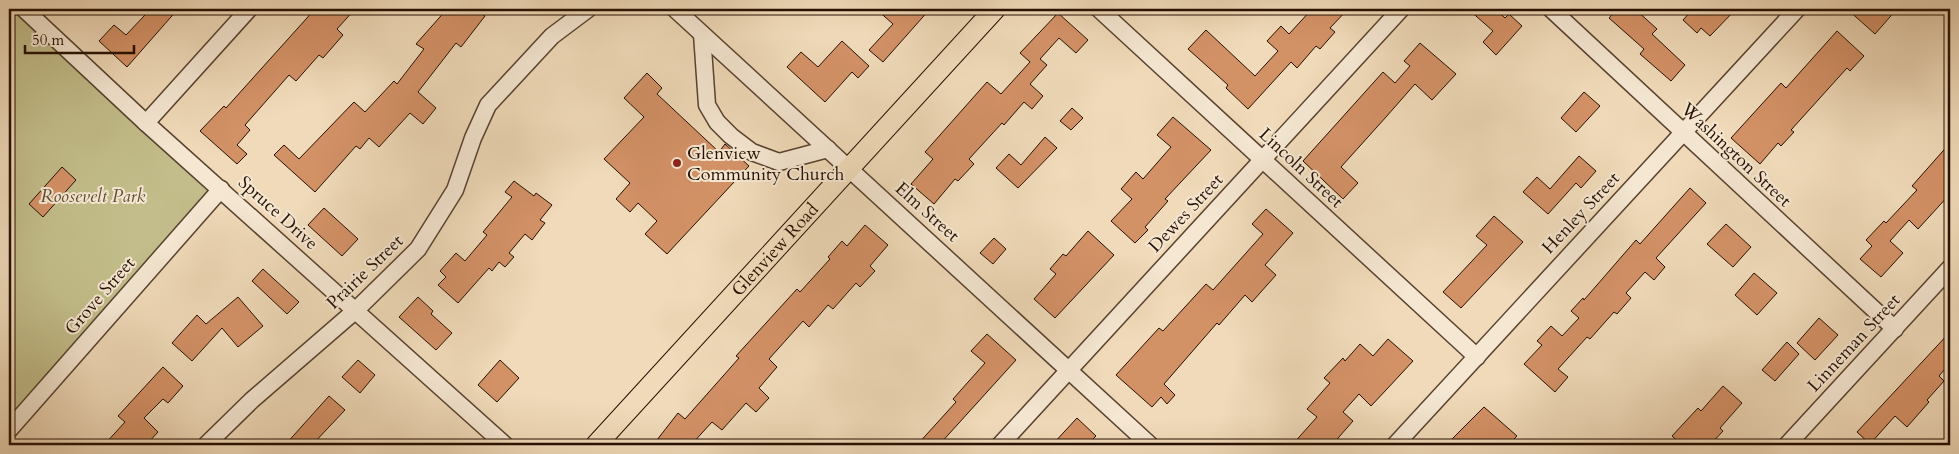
<svg xmlns="http://www.w3.org/2000/svg" width="1959" height="454" viewBox="0 0 1959 454" font-family="Cardo,serif">
  <style>
    .green { fill: #c2bd8a; stroke: #746646 }
    .building { fill: #d39166; stroke: #261001 }
    .lines { fill: none; stroke-linecap: round; stroke-linejoin: round }
    .minor-casing { stroke: #58422f; stroke-width: 19 }
    .major-casing { stroke: #261001; stroke-width: 22 }
    .minor { stroke: #f5e7d2; stroke-width: 16 }
    .major { stroke: #f0dab9; stroke-width: 20 }
    .poi-dot { fill: #8f2418; stroke: #f5e7d2; stroke-width: 2 }
    .labels { text-anchor: middle; dominant-baseline: central; stroke-width: 4; stroke-linejoin: round; paint-order: stroke }
    .poi-label { font-size: 18px; fill: #261001; stroke: #f5e7d2; text-anchor: start }
    .street-label { font-size: 18px; fill: #261001; stroke: #f5e7d2 }
    .park-label { font-size: 18px; font-style: italic; fill: #5d4d31; stroke: #f5e7d2 }
  </style>
  <rect width="100%" height="100%" fill="#f0dab9"/>
  <filter id="stains"><feTurbulence type="fractalNoise" baseFrequency=".004" numOctaves="4"/><feColorMatrix values="0 0 0 0 .2 0 0 0 0 .09 0 0 0 0 .02 0 0 0 .5 -.17"/></filter>
  <radialGradient id="worn" r=".72"><stop offset=".6" stop-color="#630" stop-opacity="0"/><stop offset="1" stop-color="#630" stop-opacity=".3"/></radialGradient>
  <polygon class="green" points="9,9 13,9 211,189 9,417"/>
  <g class="building">
    <polygon points="138,9 178,9 127,67 99,41 114,25 126,35 145,15"/>
    <polygon points="315,9 355,9 337,29 343,35 323,58 319,55 296,81 289,75 245,125 250,130 237,145 247,154 237,164 200,131 224,106 226,108"/>
    <polygon points="447,9 476,9 485,16 461,47 456,43 418,92 436,108 423,124 410,113 379,147 369,138 360,149 356,146 315,192 274,155 284,145 299,159 354,102 365,112 394,81 397,84 424,49 416,44"/>
    <polygon points="876,9 930,9 883,62 869,50 893,24"/>
    <polygon points="1312,9 1348,9 1330,28 1335,32 1320,49 1316,46 1297,68 1291,62 1248,109 1226,88 1228,85 1188,49 1206,30 1255,76 1278,51 1267,41 1281,26 1289,34"/>
    <polygon points="1468,9 1495,9 1505,18 1509,14 1522,26 1496,55 1483,42 1493,31"/>
    <polygon points="1617,9 1635,9 1657,29 1652,34 1685,65 1671,81 1640,54 1644,49 1609,18"/>
    <polygon points="1693,9 1736,9 1710,36 1701,28 1697,33 1683,20"/>
    <polygon points="1847,9 1897,9 1875,34"/>
    <polygon points="1058,13 1088,40 1076,53 1059,38 1040,59 1047,65 1030,84 1043,96 1032,109 1024,102 1004,125 1002,123 969,159 974,164 958,181 955,179 934,204 911,184 933,159 925,152 987,82 1001,94 1030,62 1020,53"/>
    <polygon points="1837,31 1864,56 1850,71 1847,68 1791,130 1794,132 1781,146 1778,143 1760,164 1731,138 1781,83 1786,88"/>
    <polygon points="842,41 869,66 858,78 852,72 825,102 787,67 801,52 818,67"/>
    <polygon points="1420,43 1456,74 1432,100 1415,84 1386,117 1341,167 1358,183 1343,199 1303,161 1383,72 1395,83 1410,66 1404,61"/>
    <polygon points="647,73 662,88 657,94 719,152 725,144 749,166 667,254 645,234 657,221 638,203 630,212 616,199 630,183 604,159 644,117 624,98"/>
    <polygon points="1584,92 1600,106 1576,132 1561,118"/>
    <polygon points="1072,108 1083,118 1071,130 1060,121"/>
    <polygon points="1173,117 1211,150 1165,199 1168,201 1145,227 1148,230 1135,243 1111,221 1132,199 1121,189 1136,172 1143,179 1171,147 1157,135"/>
    <polygon points="1045,137 1057,148 1018,188 996,168 1009,154 1021,165"/>
    <polygon points="1950,143 1950,194 1918,229 1909,220 1890,241 1903,253 1881,277 1860,259 1872,246 1866,240 1884,221 1886,223 1917,190 1912,186"/>
    <polygon points="1579,156 1596,171 1581,188 1576,183 1548,214 1523,192 1537,177 1550,189"/>
    <polygon points="62,167 76,180 43,217 29,204"/>
    <polygon points="514,181 534,196 536,193 552,205 540,220 545,223 532,240 525,234 509,253 514,257 505,267 499,262 492,271 489,268 458,303 438,285 446,277 440,271 456,253 465,261 487,235 483,232 512,197 505,192"/>
    <polygon points="1690,188 1706,203 1656,258 1665,267 1654,280 1645,272 1626,293 1631,298 1617,314 1614,312 1590,339 1587,337 1558,369 1568,377 1555,392 1524,364 1542,345 1537,341 1551,326 1562,336 1579,318 1571,311 1583,298 1584,300 1636,240 1640,244"/>
    <polygon points="324,208 358,239 342,256 308,225"/>
    <polygon points="1266,209 1293,233 1265,265 1276,275 1252,302 1245,295 1219,325 1217,323 1164,384 1175,395 1167,404 1161,397 1152,407 1116,375 1159,328 1163,331 1206,284 1213,290 1263,234 1252,224"/>
    <polygon points="1494,216 1523,242 1461,308 1443,292 1487,245 1476,236"/>
    <polygon points="1726,224 1751,247 1733,267 1707,244"/>
    <polygon points="865,225 888,245 870,266 875,271 860,287 856,283 833,309 828,305 809,327 803,321 769,359 777,367 759,388 769,398 756,412 746,403 722,430 712,422 691,445 653,445 678,413 685,419 739,358 736,356 797,289 800,292 830,259 828,257 842,241 847,246"/>
    <polygon points="1088,231 1114,255 1055,318 1034,299 1056,274 1050,269 1063,254 1066,256"/>
    <polygon points="994,238 1006,249 993,264 980,253"/>
    <polygon points="263,269 299,302 287,314 252,281"/>
    <polygon points="1754,273 1777,293 1757,315 1735,295"/>
    <polygon points="238,297 263,326 238,347 222,328 192,361 172,343 197,315 206,324"/>
    <polygon points="418,297 433,311 431,314 452,333 436,350 399,317"/>
    <polygon points="1819,318 1838,335 1815,360 1797,343"/>
    <polygon points="1950,332 1950,363 1939,376 1944,381 1927,400 1929,402 1907,427 1895,416 1870,444 1857,432"/>
    <polygon points="987,334 1016,360 939,445 917,445 956,402 953,399 985,363 971,351"/>
    <polygon points="1388,339 1413,361 1387,389 1371,406 1359,394 1343,412 1353,421 1332,445 1292,445 1317,417 1307,409 1330,383 1324,378 1343,358 1345,361 1360,344 1373,356"/>
    <polygon points="1787,342 1799,354 1775,381 1762,370"/>
    <polygon points="358,360 375,375 360,393 342,377"/>
    <polygon points="500,360 519,378 497,402 478,385"/>
    <polygon points="163,367 183,386 168,403 163,399 144,418 158,432 146,445 104,445 125,422 118,416"/>
    <polygon points="1723,386 1742,403 1720,428 1723,431 1710,445 1700,445 1694,440 1690,445 1682,445 1672,436 1698,408 1701,411"/>
    <polygon points="329,396 345,410 312,445 285,445"/>
    <polygon points="1484,407 1517,436 1508,445 1446,445"/>
    <polygon points="1077,418 1096,436 1087,445 1052,445"/>
  </g>
  <g class="lines">
    <defs>
      <g id="minor">
        <polyline points="24,9 146,123 505,445"/>
        <polyline points="675,9 1150,445"/>
        <polyline points="1099,9 1477,357"/>
        <polyline points="1551,9 1895,329"/>
        <polyline points="702,34 707,105 717,122 731,136 752,152 779,162 828,149"/>
        <polyline points="146,123 249,9"/>
        <polyline points="9,430 221,189"/>
        <polyline points="206,445 252,400 356,310 418,249 455,190 473,138 488,105 552,36 588,9"/>
        <polyline points="1000,445 1401,9"/>
        <polyline points="1395,445 1797,9"/>
        <polyline points="1787,445 1950,268"/>
      </g>
      <g id="major">
        <path id="s1" d="M 596,445 L 995,9"/>
      </g>
    </defs>
    <use href="#minor" class="minor-casing"/>
    <use href="#major" class="major-casing"/>
    <use href="#minor" class="minor"/>
    <use href="#major" class="major"/>
  </g>
  <circle class="poi-dot" cx="677" cy="163" r="5"/>
  <g class="labels">
    <g class="poi-label">
      <text x="687" y="153">Glenview<tspan x="687" dy="21">Community Church</tspan></text>
    </g>
    <g class="street-label">
      <text transform="translate(1736 155) rotate(43)">Washington Street</text>
      <text transform="translate(1301 168) rotate(43)">Lincoln Street</text>
      <text transform="translate(927 212) rotate(42)">Elm Street</text>
      <text transform="translate(278 213) rotate(42)">Spruce Drive</text>
      <text transform="translate(1186 213) rotate(-47)">Dewes Street</text>
      <text transform="translate(1581 213) rotate(-47)">Henley Street</text>
      <text stroke="none"><textPath href="#s1" startOffset="265">Glenview Road</textPath></text>
      <text transform="translate(365 272) rotate(-44)">Prairie Street</text>
      <text transform="translate(100 296) rotate(-49)">Grove Street</text>
      <text transform="translate(1854 343) rotate(-47)">Linneman Street</text>
    </g>
    <g class="park-label">
      <text x="93" y="196">Roosevelt Park</text>
    </g>
  </g>
  <rect width="1959" height="454" fill="none" stroke="#f0dab9" stroke-width="30"/>
  <rect x="10" y="10" width="1939" height="434" fill="none" stroke="#261001" stroke-width="2.5"/>
  <rect x="15" y="15" width="1929" height="424" fill="none" stroke="#261001"/>
  <path d="M25 45v8h109v-8" fill="none" stroke="#261001" stroke-width="2.5"/>
  <text x="32" y="45" font-size="15" fill="#261001" stroke="#f5e7d2" stroke-width="4" paint-order="stroke">50 m</text>
  <rect width="100%" height="100%" filter="url(#stains)"/>
  <rect width="100%" height="100%" fill="url(#worn)"/>
</svg>
